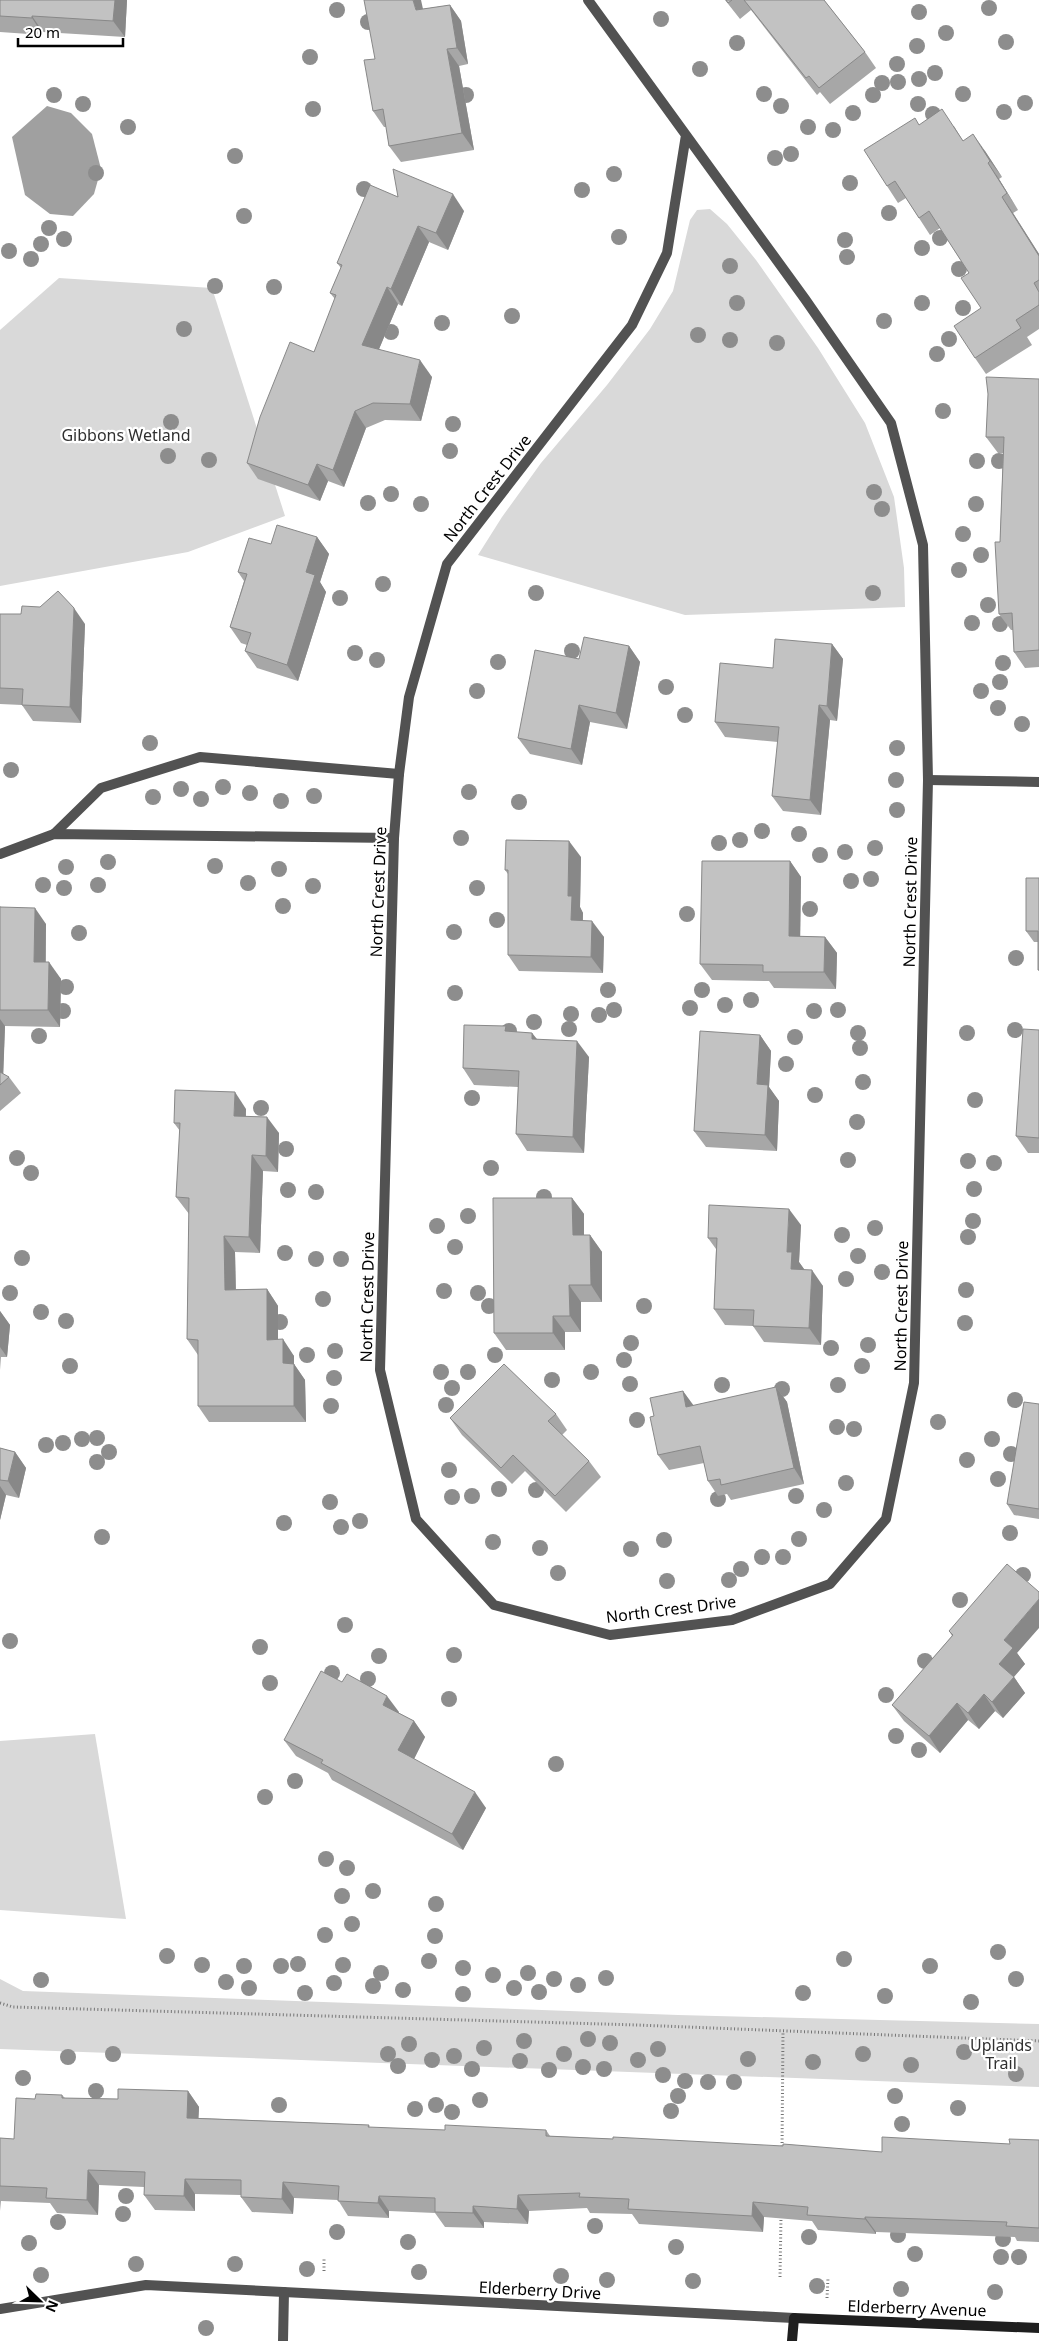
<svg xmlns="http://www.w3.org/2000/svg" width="1039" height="2341" viewBox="0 0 1039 2341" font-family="'Noto Sans',sans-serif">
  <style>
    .green { fill: #d9d9d9 }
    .water { fill: #a0a0a0 }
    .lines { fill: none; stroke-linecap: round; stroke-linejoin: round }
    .path { stroke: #747474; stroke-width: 3; stroke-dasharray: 1 2.5; stroke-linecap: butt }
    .lane { stroke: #525252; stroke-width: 10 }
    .street { stroke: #525252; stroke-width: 10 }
    .secondary { stroke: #1f1f1f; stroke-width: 10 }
    .tree { fill: #8d8d8d }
    .wall { fill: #a7a7a7 }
    .shaded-wall { fill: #888 }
    .building { fill: #c2c2c2; stroke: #888 }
    .labels { text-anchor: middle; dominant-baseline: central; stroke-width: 4.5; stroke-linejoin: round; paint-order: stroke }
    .park-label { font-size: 16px; fill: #303030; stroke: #fff }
    .street-label { font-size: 16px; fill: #000; stroke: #fff }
  </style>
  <rect width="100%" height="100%" fill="#fff"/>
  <g class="green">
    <polygon points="710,209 727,224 756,260 818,348 865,423 894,497 904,568 905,607 685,615 478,555 502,517 541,463 607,385 650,329 673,291 690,220 697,210"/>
    <polygon points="59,278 212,288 285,516 188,552 0,586 0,330"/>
    <polygon points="95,1734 126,1919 0,1910 0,1741"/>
    <polygon points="0,1979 23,1991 678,2015 1039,2024 1039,2087 0,2049"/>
  </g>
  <polygon class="water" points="47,106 71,113 92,134 101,169 94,194 73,216 50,214 25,195 12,137"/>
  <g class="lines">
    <g class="path">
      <polyline points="0,2003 13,2007 637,2025 1039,2041"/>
      <polyline points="782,2150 783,2031"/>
      <polyline points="324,2271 324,2259"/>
      <polyline points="780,2277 781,2216"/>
      <polyline points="827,2298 828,2278"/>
    </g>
    <g class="lane">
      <polyline points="54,834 101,788 200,757 399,774"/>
      <polyline points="0,854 54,834 394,838"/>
    </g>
    <g class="street">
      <polyline points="588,0 805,299 891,423 923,545 928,780 914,1383 886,1519 830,1584 732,1620 610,1635 494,1605 416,1519 380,1370 394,838 399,774 409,697 447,564 632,325 667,253 686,135"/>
      <polyline points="928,780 1039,782"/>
      <polyline points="0,2309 146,2285 794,2318"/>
      <polyline points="283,2341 284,2292"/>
    </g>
    <polyline class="secondary" points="792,2341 794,2318 1039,2328"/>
  </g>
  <g class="tree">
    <circle cx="989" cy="8" r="8"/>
    <circle cx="337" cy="10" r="8"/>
    <circle cx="919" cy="12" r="8"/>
    <circle cx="661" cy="19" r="8"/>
    <circle cx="368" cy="22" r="8"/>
    <circle cx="946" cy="33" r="8"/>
    <circle cx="1006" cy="42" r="8"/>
    <circle cx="737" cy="43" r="8"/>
    <circle cx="917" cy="46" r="8"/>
    <circle cx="310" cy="57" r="8"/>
    <circle cx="897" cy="64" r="8"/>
    <circle cx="700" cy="69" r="8"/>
    <circle cx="935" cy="73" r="8"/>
    <circle cx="919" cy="79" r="8"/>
    <circle cx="898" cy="82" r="8"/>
    <circle cx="882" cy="83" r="8"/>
    <circle cx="764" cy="94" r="8"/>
    <circle cx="963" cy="94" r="8"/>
    <circle cx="54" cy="95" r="8"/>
    <circle cx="466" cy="95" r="8"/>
    <circle cx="873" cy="95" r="8"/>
    <circle cx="1025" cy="103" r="8"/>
    <circle cx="83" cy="104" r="8"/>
    <circle cx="918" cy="104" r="8"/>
    <circle cx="781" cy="106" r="8"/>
    <circle cx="313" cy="109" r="8"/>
    <circle cx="1004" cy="112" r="8"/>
    <circle cx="853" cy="113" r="8"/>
    <circle cx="933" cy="114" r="8"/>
    <circle cx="128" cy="127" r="8"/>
    <circle cx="808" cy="127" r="8"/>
    <circle cx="833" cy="130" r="8"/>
    <circle cx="791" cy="154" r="8"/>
    <circle cx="235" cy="156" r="8"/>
    <circle cx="775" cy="158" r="8"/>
    <circle cx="96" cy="173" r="8"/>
    <circle cx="614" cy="174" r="8"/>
    <circle cx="850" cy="183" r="8"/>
    <circle cx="364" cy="189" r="8"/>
    <circle cx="582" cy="190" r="8"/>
    <circle cx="889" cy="213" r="8"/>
    <circle cx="244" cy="216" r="8"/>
    <circle cx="49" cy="228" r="8"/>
    <circle cx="619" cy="237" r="8"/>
    <circle cx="940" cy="238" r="8"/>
    <circle cx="64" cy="239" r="8"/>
    <circle cx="845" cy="240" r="8"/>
    <circle cx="41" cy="244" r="8"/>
    <circle cx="922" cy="248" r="8"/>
    <circle cx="9" cy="251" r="8"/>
    <circle cx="847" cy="257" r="8"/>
    <circle cx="31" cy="259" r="8"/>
    <circle cx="730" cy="266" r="8"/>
    <circle cx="959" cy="269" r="8"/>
    <circle cx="215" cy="286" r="8"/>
    <circle cx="274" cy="287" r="8"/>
    <circle cx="737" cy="303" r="8"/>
    <circle cx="922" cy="303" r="8"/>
    <circle cx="963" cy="308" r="8"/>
    <circle cx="512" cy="316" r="8"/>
    <circle cx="884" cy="321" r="8"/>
    <circle cx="442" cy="323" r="8"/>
    <circle cx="184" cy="329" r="8"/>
    <circle cx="391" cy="332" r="8"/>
    <circle cx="698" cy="335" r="8"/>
    <circle cx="949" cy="339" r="8"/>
    <circle cx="730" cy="340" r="8"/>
    <circle cx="777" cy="343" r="8"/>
    <circle cx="937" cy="354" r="8"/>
    <circle cx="943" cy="411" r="8"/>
    <circle cx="171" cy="422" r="8"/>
    <circle cx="453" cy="424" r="8"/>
    <circle cx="450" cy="451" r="8"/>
    <circle cx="168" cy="456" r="8"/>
    <circle cx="209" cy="460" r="8"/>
    <circle cx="977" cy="461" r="8"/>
    <circle cx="999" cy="461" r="8"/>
    <circle cx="874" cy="492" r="8"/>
    <circle cx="391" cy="494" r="8"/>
    <circle cx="368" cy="503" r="8"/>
    <circle cx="421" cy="504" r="8"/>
    <circle cx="976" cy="504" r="8"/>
    <circle cx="882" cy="509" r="8"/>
    <circle cx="963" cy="534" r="8"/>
    <circle cx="981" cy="555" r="8"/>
    <circle cx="959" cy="570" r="8"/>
    <circle cx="383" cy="584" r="8"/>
    <circle cx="536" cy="593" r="8"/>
    <circle cx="873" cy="593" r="8"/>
    <circle cx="340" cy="598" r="8"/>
    <circle cx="988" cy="605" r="8"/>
    <circle cx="972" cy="623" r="8"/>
    <circle cx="1000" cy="624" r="8"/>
    <circle cx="572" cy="651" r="8"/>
    <circle cx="355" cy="653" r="8"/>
    <circle cx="377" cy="660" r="8"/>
    <circle cx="498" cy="662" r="8"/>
    <circle cx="1003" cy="663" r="8"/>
    <circle cx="1000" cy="682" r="8"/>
    <circle cx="666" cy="687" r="8"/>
    <circle cx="477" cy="691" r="8"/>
    <circle cx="981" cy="691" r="8"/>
    <circle cx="998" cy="708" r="8"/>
    <circle cx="685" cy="715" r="8"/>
    <circle cx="1022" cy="724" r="8"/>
    <circle cx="150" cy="743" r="8"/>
    <circle cx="897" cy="748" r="8"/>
    <circle cx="11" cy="770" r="8"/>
    <circle cx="896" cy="780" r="8"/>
    <circle cx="223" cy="787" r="8"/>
    <circle cx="181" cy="789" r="8"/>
    <circle cx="469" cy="792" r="8"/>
    <circle cx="250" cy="793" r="8"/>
    <circle cx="314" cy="796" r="8"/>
    <circle cx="153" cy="797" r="8"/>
    <circle cx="201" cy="799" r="8"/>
    <circle cx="281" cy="801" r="8"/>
    <circle cx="519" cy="802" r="8"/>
    <circle cx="897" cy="810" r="8"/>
    <circle cx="762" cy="831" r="8"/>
    <circle cx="799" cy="834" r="8"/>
    <circle cx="461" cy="838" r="8"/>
    <circle cx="740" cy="840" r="8"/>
    <circle cx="719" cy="843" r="8"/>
    <circle cx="875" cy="848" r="8"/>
    <circle cx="845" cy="852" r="8"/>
    <circle cx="820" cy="855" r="8"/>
    <circle cx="108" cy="862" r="8"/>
    <circle cx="215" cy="866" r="8"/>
    <circle cx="66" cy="867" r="8"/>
    <circle cx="279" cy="869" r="8"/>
    <circle cx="871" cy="879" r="8"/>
    <circle cx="851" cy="881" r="8"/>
    <circle cx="248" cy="883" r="8"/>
    <circle cx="43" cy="885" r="8"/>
    <circle cx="98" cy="885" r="8"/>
    <circle cx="313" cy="886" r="8"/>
    <circle cx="64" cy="888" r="8"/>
    <circle cx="477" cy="888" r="8"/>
    <circle cx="283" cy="906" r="8"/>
    <circle cx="810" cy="909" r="8"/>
    <circle cx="687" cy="914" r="8"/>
    <circle cx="497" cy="920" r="8"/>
    <circle cx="454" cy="932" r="8"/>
    <circle cx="79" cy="933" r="8"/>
    <circle cx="1016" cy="958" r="8"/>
    <circle cx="66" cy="987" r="8"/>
    <circle cx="608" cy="990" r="8"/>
    <circle cx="702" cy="990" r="8"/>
    <circle cx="455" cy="993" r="8"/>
    <circle cx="751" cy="1000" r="8"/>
    <circle cx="725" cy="1005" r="8"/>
    <circle cx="690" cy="1008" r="8"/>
    <circle cx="614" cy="1010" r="8"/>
    <circle cx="838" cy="1010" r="8"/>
    <circle cx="63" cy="1011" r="8"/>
    <circle cx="814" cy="1011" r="8"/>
    <circle cx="571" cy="1014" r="8"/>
    <circle cx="599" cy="1015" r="8"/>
    <circle cx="534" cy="1022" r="8"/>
    <circle cx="569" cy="1029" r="8"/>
    <circle cx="1015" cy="1030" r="8"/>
    <circle cx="509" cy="1031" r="8"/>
    <circle cx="858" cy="1033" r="8"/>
    <circle cx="967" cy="1033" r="8"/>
    <circle cx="39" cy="1036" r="8"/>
    <circle cx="795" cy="1037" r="8"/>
    <circle cx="860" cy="1048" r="8"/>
    <circle cx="786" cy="1064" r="8"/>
    <circle cx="863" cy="1082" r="8"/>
    <circle cx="815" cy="1095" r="8"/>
    <circle cx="472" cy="1098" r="8"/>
    <circle cx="975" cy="1100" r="8"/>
    <circle cx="261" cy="1108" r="8"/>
    <circle cx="857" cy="1122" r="8"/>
    <circle cx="286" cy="1149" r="8"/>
    <circle cx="17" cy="1158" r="8"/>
    <circle cx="848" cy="1160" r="8"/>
    <circle cx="968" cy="1161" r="8"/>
    <circle cx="994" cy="1163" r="8"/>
    <circle cx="491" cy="1168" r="8"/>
    <circle cx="31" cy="1173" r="8"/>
    <circle cx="974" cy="1189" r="8"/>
    <circle cx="288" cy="1190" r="8"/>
    <circle cx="316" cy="1192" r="8"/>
    <circle cx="544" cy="1197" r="8"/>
    <circle cx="468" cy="1216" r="8"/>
    <circle cx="973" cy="1221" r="8"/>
    <circle cx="437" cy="1226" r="8"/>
    <circle cx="875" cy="1228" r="8"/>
    <circle cx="842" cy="1235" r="8"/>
    <circle cx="968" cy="1237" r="8"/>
    <circle cx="455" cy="1247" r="8"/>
    <circle cx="285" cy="1253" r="8"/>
    <circle cx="858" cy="1256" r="8"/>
    <circle cx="22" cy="1258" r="8"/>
    <circle cx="316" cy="1259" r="8"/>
    <circle cx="341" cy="1259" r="8"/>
    <circle cx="882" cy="1272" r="8"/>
    <circle cx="846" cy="1279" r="8"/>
    <circle cx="966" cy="1290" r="8"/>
    <circle cx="444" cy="1291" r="8"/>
    <circle cx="10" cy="1293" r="8"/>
    <circle cx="478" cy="1293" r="8"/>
    <circle cx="323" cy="1299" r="8"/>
    <circle cx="489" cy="1306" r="8"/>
    <circle cx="644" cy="1306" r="8"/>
    <circle cx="41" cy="1312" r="8"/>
    <circle cx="66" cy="1321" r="8"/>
    <circle cx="280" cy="1322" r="8"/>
    <circle cx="965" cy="1323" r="8"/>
    <circle cx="631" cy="1343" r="8"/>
    <circle cx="868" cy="1345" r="8"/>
    <circle cx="831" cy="1348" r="8"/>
    <circle cx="335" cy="1351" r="8"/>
    <circle cx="307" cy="1355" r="8"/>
    <circle cx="495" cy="1355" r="8"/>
    <circle cx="624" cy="1360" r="8"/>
    <circle cx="70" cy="1366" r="8"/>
    <circle cx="862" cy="1366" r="8"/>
    <circle cx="441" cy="1372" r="8"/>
    <circle cx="468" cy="1372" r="8"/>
    <circle cx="591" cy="1372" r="8"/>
    <circle cx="334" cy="1378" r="8"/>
    <circle cx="552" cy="1380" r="8"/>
    <circle cx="630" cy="1384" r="8"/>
    <circle cx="722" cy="1385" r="8"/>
    <circle cx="838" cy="1385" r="8"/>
    <circle cx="452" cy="1388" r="8"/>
    <circle cx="782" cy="1389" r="8"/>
    <circle cx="1015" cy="1400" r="8"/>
    <circle cx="446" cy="1405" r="8"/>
    <circle cx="331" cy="1406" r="8"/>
    <circle cx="637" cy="1420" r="8"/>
    <circle cx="938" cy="1422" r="8"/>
    <circle cx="837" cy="1427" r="8"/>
    <circle cx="854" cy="1429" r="8"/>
    <circle cx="97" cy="1438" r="8"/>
    <circle cx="82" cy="1439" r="8"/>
    <circle cx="992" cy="1439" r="8"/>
    <circle cx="63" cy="1443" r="8"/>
    <circle cx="46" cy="1445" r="8"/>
    <circle cx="109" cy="1452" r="8"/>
    <circle cx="1011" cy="1454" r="8"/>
    <circle cx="967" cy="1460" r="8"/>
    <circle cx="97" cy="1462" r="8"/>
    <circle cx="449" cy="1470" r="8"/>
    <circle cx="998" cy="1479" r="8"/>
    <circle cx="846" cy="1483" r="8"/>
    <circle cx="499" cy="1489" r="8"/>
    <circle cx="536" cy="1490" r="8"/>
    <circle cx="472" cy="1496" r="8"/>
    <circle cx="796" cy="1496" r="8"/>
    <circle cx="452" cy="1497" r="8"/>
    <circle cx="718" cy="1499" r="8"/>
    <circle cx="330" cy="1502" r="8"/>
    <circle cx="824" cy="1510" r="8"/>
    <circle cx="360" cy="1521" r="8"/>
    <circle cx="284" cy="1523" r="8"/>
    <circle cx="341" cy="1527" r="8"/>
    <circle cx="1010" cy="1533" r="8"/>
    <circle cx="102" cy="1537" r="8"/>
    <circle cx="799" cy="1539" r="8"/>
    <circle cx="664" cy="1540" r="8"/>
    <circle cx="493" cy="1542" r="8"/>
    <circle cx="540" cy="1548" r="8"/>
    <circle cx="631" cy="1549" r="8"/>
    <circle cx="762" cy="1557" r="8"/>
    <circle cx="783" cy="1557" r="8"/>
    <circle cx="741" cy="1569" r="8"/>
    <circle cx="558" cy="1573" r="8"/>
    <circle cx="1023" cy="1575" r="8"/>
    <circle cx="729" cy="1580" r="8"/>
    <circle cx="667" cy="1581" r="8"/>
    <circle cx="960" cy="1600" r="8"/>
    <circle cx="345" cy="1625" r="8"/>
    <circle cx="10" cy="1641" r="8"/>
    <circle cx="260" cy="1647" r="8"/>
    <circle cx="454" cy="1655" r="8"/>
    <circle cx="379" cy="1656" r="8"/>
    <circle cx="925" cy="1661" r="8"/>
    <circle cx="332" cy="1673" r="8"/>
    <circle cx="368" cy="1679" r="8"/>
    <circle cx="270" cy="1683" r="8"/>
    <circle cx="886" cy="1695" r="8"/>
    <circle cx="449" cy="1699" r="8"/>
    <circle cx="896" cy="1736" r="8"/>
    <circle cx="919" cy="1750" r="8"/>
    <circle cx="556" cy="1764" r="8"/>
    <circle cx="295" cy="1781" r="8"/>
    <circle cx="265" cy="1797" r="8"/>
    <circle cx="326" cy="1859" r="8"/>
    <circle cx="347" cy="1868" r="8"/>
    <circle cx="373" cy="1891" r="8"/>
    <circle cx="342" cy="1896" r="8"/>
    <circle cx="436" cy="1904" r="8"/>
    <circle cx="352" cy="1924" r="8"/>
    <circle cx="325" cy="1935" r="8"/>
    <circle cx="435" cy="1936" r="8"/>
    <circle cx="998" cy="1952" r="8"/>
    <circle cx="167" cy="1956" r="8"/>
    <circle cx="844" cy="1959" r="8"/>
    <circle cx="429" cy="1961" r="8"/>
    <circle cx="298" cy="1964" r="8"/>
    <circle cx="202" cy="1965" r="8"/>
    <circle cx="343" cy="1965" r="8"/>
    <circle cx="244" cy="1966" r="8"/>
    <circle cx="281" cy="1966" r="8"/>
    <circle cx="930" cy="1966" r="8"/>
    <circle cx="463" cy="1968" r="8"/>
    <circle cx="381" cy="1973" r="8"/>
    <circle cx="528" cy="1973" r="8"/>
    <circle cx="493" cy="1975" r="8"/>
    <circle cx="606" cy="1978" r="8"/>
    <circle cx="554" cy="1979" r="8"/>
    <circle cx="1016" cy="1979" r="8"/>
    <circle cx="41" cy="1980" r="8"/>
    <circle cx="226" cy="1982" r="8"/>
    <circle cx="334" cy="1983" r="8"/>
    <circle cx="578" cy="1985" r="8"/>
    <circle cx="373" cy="1986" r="8"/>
    <circle cx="249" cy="1988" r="8"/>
    <circle cx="514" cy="1988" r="8"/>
    <circle cx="403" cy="1990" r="8"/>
    <circle cx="539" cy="1992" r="8"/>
    <circle cx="305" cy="1993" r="8"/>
    <circle cx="803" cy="1993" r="8"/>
    <circle cx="463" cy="1994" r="8"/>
    <circle cx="885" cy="1996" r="8"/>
    <circle cx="971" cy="2002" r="8"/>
    <circle cx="588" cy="2039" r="8"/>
    <circle cx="524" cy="2041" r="8"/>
    <circle cx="610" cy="2043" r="8"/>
    <circle cx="409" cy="2044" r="8"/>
    <circle cx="484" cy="2048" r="8"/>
    <circle cx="658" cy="2049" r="8"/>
    <circle cx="964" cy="2052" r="8"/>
    <circle cx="113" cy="2054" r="8"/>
    <circle cx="388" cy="2054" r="8"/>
    <circle cx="564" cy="2054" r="8"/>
    <circle cx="863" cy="2054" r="8"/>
    <circle cx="454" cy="2056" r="8"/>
    <circle cx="68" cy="2057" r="8"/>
    <circle cx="748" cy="2059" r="8"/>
    <circle cx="432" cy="2060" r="8"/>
    <circle cx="638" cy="2060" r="8"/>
    <circle cx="520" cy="2061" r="8"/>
    <circle cx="813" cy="2062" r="8"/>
    <circle cx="911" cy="2065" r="8"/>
    <circle cx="398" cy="2066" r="8"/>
    <circle cx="583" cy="2067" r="8"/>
    <circle cx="472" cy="2069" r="8"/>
    <circle cx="604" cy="2069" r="8"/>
    <circle cx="549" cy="2070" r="8"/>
    <circle cx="1016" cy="2074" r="8"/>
    <circle cx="663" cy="2075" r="8"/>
    <circle cx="23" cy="2078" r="8"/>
    <circle cx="685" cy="2081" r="8"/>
    <circle cx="708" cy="2082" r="8"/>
    <circle cx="734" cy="2082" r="8"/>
    <circle cx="96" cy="2091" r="8"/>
    <circle cx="678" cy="2096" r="8"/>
    <circle cx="895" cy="2096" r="8"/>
    <circle cx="480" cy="2100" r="8"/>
    <circle cx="279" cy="2105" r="8"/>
    <circle cx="436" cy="2105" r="8"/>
    <circle cx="958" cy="2108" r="8"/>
    <circle cx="415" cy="2109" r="8"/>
    <circle cx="671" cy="2111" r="8"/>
    <circle cx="452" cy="2112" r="8"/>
    <circle cx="902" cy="2124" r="8"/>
    <circle cx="126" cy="2196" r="8"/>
    <circle cx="123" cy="2214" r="8"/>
    <circle cx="58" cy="2222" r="8"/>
    <circle cx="595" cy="2226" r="8"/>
    <circle cx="337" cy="2232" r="8"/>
    <circle cx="898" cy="2235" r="8"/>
    <circle cx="809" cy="2237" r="8"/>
    <circle cx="1003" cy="2239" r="8"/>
    <circle cx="408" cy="2242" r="8"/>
    <circle cx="29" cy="2243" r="8"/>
    <circle cx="676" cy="2247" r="8"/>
    <circle cx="915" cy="2254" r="8"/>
    <circle cx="1001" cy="2257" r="8"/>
    <circle cx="1019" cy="2257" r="8"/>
    <circle cx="136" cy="2264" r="8"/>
    <circle cx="235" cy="2264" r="8"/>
    <circle cx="307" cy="2269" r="8"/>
    <circle cx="419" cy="2272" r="8"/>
    <circle cx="41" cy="2275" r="8"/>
    <circle cx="561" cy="2276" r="8"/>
    <circle cx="607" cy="2280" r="8"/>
    <circle cx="693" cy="2281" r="8"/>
    <circle cx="817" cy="2286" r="8"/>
    <circle cx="901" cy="2289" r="8"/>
    <circle cx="995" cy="2292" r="8"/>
    <circle cx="206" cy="2328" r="8"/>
  </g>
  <g class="wall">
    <polygon points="0,0 127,0 125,37 43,32 43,35 0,32"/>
    <polygon points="725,0 824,0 865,52 876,68 830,104 820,92 817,95 751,10 740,19"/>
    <polygon points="450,5 461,21 468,64 459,66 474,150 401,162 389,146 386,127 384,127 373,111 375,59 423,9"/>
    <polygon points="920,125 954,126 963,141 985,151 1002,177 999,179 1018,210 1013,213 1039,254 1039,329 1027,337 1032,345 986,374 975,358 981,308 969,273 940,228 930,235 906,198 898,203 887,186"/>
    <polygon points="398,197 464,211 448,250 429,242 402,306 398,304 379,349 432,377 421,421 385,420 366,428 344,487 328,481 320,501 258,479 247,463 314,352 335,299 330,293 341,268 337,263"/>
    <polygon points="1039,379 1039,667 1025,668 1014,652 1013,630 1011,630 999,614 1000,542 1003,453 998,453 986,437"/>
    <polygon points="317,537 329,554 320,582 326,592 298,681 257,668 245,651 247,645 241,643 230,627 244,581 238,572 271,544"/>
    <polygon points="0,614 85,624 81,723 33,721 22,705 0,704"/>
    <polygon points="832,644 843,659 837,721 830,720 821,815 783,811 772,796 778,742 725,737 715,722 773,668"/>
    <polygon points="629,646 640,662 627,729 590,722 582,765 530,754 518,738 579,659"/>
    <polygon points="581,857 580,907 583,913 583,921 604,937 603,973 519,971 508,955 508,874 505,870"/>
    <polygon points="790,861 801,877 800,936 825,937 837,953 836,989 774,988 769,981 712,980 700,964"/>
    <polygon points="1039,878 1039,971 1038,970 1038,942 1034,942 1026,931"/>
    <polygon points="0,906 1,907 46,924 46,962 61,979 60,1027 5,1026 3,1074 9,1077 21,1093 0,1111"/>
    <polygon points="1039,1030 1039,1153 1028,1153 1016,1136"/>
    <polygon points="509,1032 532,1033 537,1039 589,1057 584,1153 527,1151 516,1134 518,1087 474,1085 463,1068"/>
    <polygon points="760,1035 771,1051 769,1087 779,1101 777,1151 706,1147 694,1131"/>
    <polygon points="246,1109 246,1116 279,1133 278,1172 263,1171 260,1253 235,1252 236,1289 267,1289 278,1306 278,1339 294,1356 294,1364 305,1380 306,1422 209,1422 198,1406 198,1355 187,1339 189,1214 176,1197 180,1131 174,1123"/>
    <polygon points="572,1198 584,1214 584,1235 590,1235 602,1252 602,1302 581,1302 581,1332 565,1332 565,1350 506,1350 494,1333"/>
    <polygon points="801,1225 799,1262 804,1269 823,1286 821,1345 764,1342 753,1326 725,1325 714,1309 716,1249 708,1238"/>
    <polygon points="0,1311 10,1325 7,1357 1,1357 0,1370"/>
    <polygon points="776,1387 787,1402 804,1484 731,1500 727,1494 718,1496 708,1481 704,1463 669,1470 658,1455 654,1416 683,1391 693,1406"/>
    <polygon points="1039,1404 1039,1519 1014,1515 1007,1504"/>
    <polygon points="556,1414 567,1430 562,1435 589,1461 601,1477 566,1512 525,1471 512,1484 462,1435 450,1418"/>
    <polygon points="0,1448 15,1452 26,1468 19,1498 6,1495 0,1520"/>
    <polygon points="949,1631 1017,1653 1025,1664 1014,1677 1025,1693 1003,1718 995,1711 979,1729 968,1720 940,1753 904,1721 892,1705 952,1636"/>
    <polygon points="399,1712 399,1713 414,1721 425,1737 414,1759 486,1808 463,1850 332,1780 328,1773 296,1756 284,1740"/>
    <polygon points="188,2091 199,2107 198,2118 369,2125 370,2128 445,2130 546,2130 550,2136 882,2152 1010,2144 1039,2140 1039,2242 1017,2241 1015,2237 876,2232 876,2234 818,2230 812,2221 764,2217 763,2232 639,2224 632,2214 590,2213 587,2208 529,2211 528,2224 484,2222 484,2228 445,2227 435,2213 389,2211 389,2218 348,2216 338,2200 294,2198 293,2214 252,2212 241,2197 241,2195 195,2194 195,2211 155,2210 144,2195 144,2187 99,2185 98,2215 57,2213 50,2203 1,2201 0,2211 0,2138 14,2139 35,2099 62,2095 65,2098 118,2099"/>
  </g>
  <g class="shaded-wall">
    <polygon points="115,0 127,0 125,37 113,21"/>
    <polygon points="413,0 421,0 427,27 416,10"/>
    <polygon points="450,5 461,21 468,64 457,48"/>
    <polygon points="32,16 43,32 43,35 32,18"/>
    <polygon points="447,49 459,66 474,150 462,133"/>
    <polygon points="973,134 985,151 1002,177 990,161"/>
    <polygon points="988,163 999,179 1018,210 1007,193"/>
    <polygon points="453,194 464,211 448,250 436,233"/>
    <polygon points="1002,197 1013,213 1039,254 1039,256"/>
    <polygon points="418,226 429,242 402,306 391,289"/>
    <polygon points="387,287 398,304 374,361 362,345"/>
    <polygon points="420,360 432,377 421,421 410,404"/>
    <polygon points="355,411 366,428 344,487 333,470"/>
    <polygon points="317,464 328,481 320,501 308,485"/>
    <polygon points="317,537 329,554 320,582 326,592 298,681 287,665 306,572"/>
    <polygon points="74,608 85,624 81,723 70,707"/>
    <polygon points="832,644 843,659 837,721 827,706"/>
    <polygon points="629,646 640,662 627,729 616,713"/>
    <polygon points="579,705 590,722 582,765 571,749"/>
    <polygon points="819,705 830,720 821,815 810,800"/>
    <polygon points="569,841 581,857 580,907 583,913 582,937 571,920 568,896"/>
    <polygon points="790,861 801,877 800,952 789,936"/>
    <polygon points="35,908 46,924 45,978 34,962"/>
    <polygon points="592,921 604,937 603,973 591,957"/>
    <polygon points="825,937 837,953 836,989 824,972"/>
    <polygon points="49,962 61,979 60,1027 48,1010"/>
    <polygon points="0,1019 5,1026 3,1082 0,1081"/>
    <polygon points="532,1033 544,1049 532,1039"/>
    <polygon points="760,1035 771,1051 769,1087 779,1101 777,1151 765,1135 757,1084"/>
    <polygon points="577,1041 589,1057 584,1153 573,1137"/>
    <polygon points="235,1092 246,1109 245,1132 234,1116"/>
    <polygon points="267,1117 279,1133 278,1172 266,1156"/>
    <polygon points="252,1155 263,1171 260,1253 249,1237"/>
    <polygon points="572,1198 584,1214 584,1252 573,1235"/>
    <polygon points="789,1209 801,1225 799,1262 804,1269 803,1285 791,1269 787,1252"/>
    <polygon points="590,1235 602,1252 602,1302 591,1285"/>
    <polygon points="224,1236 235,1252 236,1306 225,1290"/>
    <polygon points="812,1270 823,1286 821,1345 809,1328"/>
    <polygon points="569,1285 581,1302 581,1332 570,1316"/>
    <polygon points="267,1289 278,1306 278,1356 267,1340"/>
    <polygon points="0,1311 10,1325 7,1357 0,1347"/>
    <polygon points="553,1316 565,1332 565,1350 553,1333"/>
    <polygon points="283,1339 294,1356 294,1364 305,1380 306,1422 294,1406 283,1363"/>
    <polygon points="776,1387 787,1402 804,1484 794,1468"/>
    <polygon points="683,1391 694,1406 686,1407"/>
    <polygon points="15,1452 26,1468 19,1498 8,1481"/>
    <polygon points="0,1486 6,1495 0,1520"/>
    <polygon points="1039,1599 1039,1628 1017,1653 1025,1664 1011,1680 999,1664 1004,1640"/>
    <polygon points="1014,1677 1025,1693 1003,1718 992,1702"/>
    <polygon points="984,1694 995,1711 979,1729 968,1713"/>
    <polygon points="387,1696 399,1712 395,1721 383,1705"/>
    <polygon points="957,1703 968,1720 940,1753 929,1736"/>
    <polygon points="414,1721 425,1737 410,1767 398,1750"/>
    <polygon points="475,1792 486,1808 463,1850 452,1834"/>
    <polygon points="188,2091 199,2107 198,2133 187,2118"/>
    <polygon points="88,2170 99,2185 98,2215 87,2200"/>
    <polygon points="185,2179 195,2194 195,2211 184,2196"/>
    <polygon points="283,2182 294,2198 293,2214 282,2199"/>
    <polygon points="518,2195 529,2211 528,2224 517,2209"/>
    <polygon points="379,2196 389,2211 389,2218 378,2203"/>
    <polygon points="753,2202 764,2217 763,2232 752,2216"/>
    <polygon points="473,2206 484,2222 484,2228 473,2213"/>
    <polygon points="865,2217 876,2232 876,2234 865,2219"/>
  </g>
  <g class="building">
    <polygon points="0,0 115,0 113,21 32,16 32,18 0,16"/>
    <polygon points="364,0 413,0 416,10 450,5 457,48 447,49 462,133 389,146 383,109 373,111 364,60 375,59"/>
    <polygon points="726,0 732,0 728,3"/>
    <polygon points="744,0 824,0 865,52 819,88 809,76 806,78"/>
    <polygon points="942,109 963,141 973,134 990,161 988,163 1007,193 1002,197 1039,256 1039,280 1034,283 1039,292 1039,305 1016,320 1021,328 975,358 954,326 981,308 961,278 969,273 929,211 919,218 895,181 887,186 864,150 915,118 919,125"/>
    <polygon points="393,169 453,194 436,233 418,226 391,289 387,287 362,345 420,360 410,404 373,403 355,411 333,470 317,464 308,485 247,463 260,417 290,342 314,352 336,295 330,293 342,265 337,263 370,185 398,197"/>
    <polygon points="986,377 1039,379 1039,650 1014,652 1012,613 999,614 995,542 1000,542 1004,437 986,437 988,394"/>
    <polygon points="277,525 317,537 306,572 315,575 287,665 245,651 251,633 230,627 247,574 238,572 249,538 271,544"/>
    <polygon points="58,591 74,608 70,707 22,705 23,689 0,688 0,614 21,614 22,606 40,607"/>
    <polygon points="584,637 629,646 616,713 579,705 571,749 518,738 535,650 579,659"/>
    <polygon points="775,639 832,644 827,706 819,705 810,800 772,796 779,727 715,722 720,663 773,668"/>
    <polygon points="506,840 569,841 568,896 572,896 571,920 592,921 591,957 508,955 508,870 505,870"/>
    <polygon points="702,861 790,861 789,936 825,937 824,972 763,972 763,965 700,964"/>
    <polygon points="1026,878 1039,878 1039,970 1038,970 1038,931 1026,931"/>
    <polygon points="0,907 35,908 34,962 49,962 48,1010 0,1010"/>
    <polygon points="464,1025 506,1026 505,1031 532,1033 532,1039 577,1041 573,1137 516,1134 519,1071 463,1068"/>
    <polygon points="1023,1029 1039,1030 1039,1138 1016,1136"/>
    <polygon points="700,1031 760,1035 757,1084 768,1085 765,1135 694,1131"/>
    <polygon points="0,1072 9,1077 0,1085"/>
    <polygon points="175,1090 235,1092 234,1116 267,1117 266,1156 252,1155 249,1237 224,1236 225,1290 267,1289 267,1340 283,1339 283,1363 294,1364 294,1406 198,1406 198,1340 187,1339 189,1198 176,1197 180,1123 174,1123"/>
    <polygon points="493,1198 572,1198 573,1235 590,1235 591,1285 569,1285 570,1316 553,1316 553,1333 494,1333"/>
    <polygon points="709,1205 789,1209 787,1252 792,1252 791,1269 812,1270 809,1328 753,1326 754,1310 714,1309 717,1238 708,1238"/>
    <polygon points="504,1364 556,1414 548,1421 589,1461 555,1496 513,1455 501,1468 450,1418"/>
    <polygon points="776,1387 794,1468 721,1485 720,1479 708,1481 700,1446 658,1455 650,1417 654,1416 650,1398 683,1391 686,1407"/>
    <polygon points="1024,1402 1039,1404 1039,1509 1007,1504"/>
    <polygon points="0,1448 15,1452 8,1481 0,1480"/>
    <polygon points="1007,1564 1039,1592 1039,1599 1004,1640 1013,1648 999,1664 1014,1677 992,1702 984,1694 968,1713 957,1703 929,1736 892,1705 953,1635 949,1631"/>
    <polygon points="321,1671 342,1682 347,1674 387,1696 383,1705 414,1721 398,1750 475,1792 452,1834 321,1763 323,1760 284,1740"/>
    <polygon points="118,2089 188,2091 187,2118 369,2125 368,2127 445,2130 445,2125 546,2130 546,2136 613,2139 613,2137 783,2146 783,2144 882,2152 882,2137 1010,2144 1009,2139 1039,2140 1039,2228 1006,2226 1007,2222 865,2217 865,2219 807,2215 808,2207 753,2202 752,2216 628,2209 629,2199 579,2197 580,2193 518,2195 517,2209 473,2206 473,2213 435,2212 435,2198 379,2196 378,2203 338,2201 339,2186 283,2182 282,2199 241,2197 241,2180 185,2179 184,2196 144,2195 145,2172 88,2170 87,2200 46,2198 47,2188 0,2186 0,2138 14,2139 16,2098 35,2099 36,2094 62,2095 62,2098 118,2099"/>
  </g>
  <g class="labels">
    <g class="park-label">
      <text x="126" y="435">Gibbons Wetland</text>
      <text x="1001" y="2045">Uplands<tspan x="1001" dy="18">Trail</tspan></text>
    </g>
    <g class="street-label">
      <text transform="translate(487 488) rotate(-52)">North Crest Drive</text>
      <text transform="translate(378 892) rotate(-88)">North Crest Drive</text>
      <text transform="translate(910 902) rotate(-89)">North Crest Drive</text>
      <text transform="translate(367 1297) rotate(-89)">North Crest Drive</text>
      <text transform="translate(901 1306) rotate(-89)">North Crest Drive</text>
      <text transform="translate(671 1609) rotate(-7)">North Crest Drive</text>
      <text transform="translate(540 2290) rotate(3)">Elderberry Drive</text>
      <text transform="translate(917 2308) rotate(2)">Elderberry Avenue</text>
    </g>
  </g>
  <g transform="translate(40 2301) rotate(113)" stroke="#ffffff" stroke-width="4" paint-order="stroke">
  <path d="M0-4L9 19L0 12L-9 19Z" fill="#000000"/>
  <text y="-8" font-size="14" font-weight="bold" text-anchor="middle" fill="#000000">N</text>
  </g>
  <path d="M18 38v8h105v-8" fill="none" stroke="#000000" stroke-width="2.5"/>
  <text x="25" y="38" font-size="15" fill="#000000" stroke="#ffffff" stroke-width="4" paint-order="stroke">20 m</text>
</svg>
